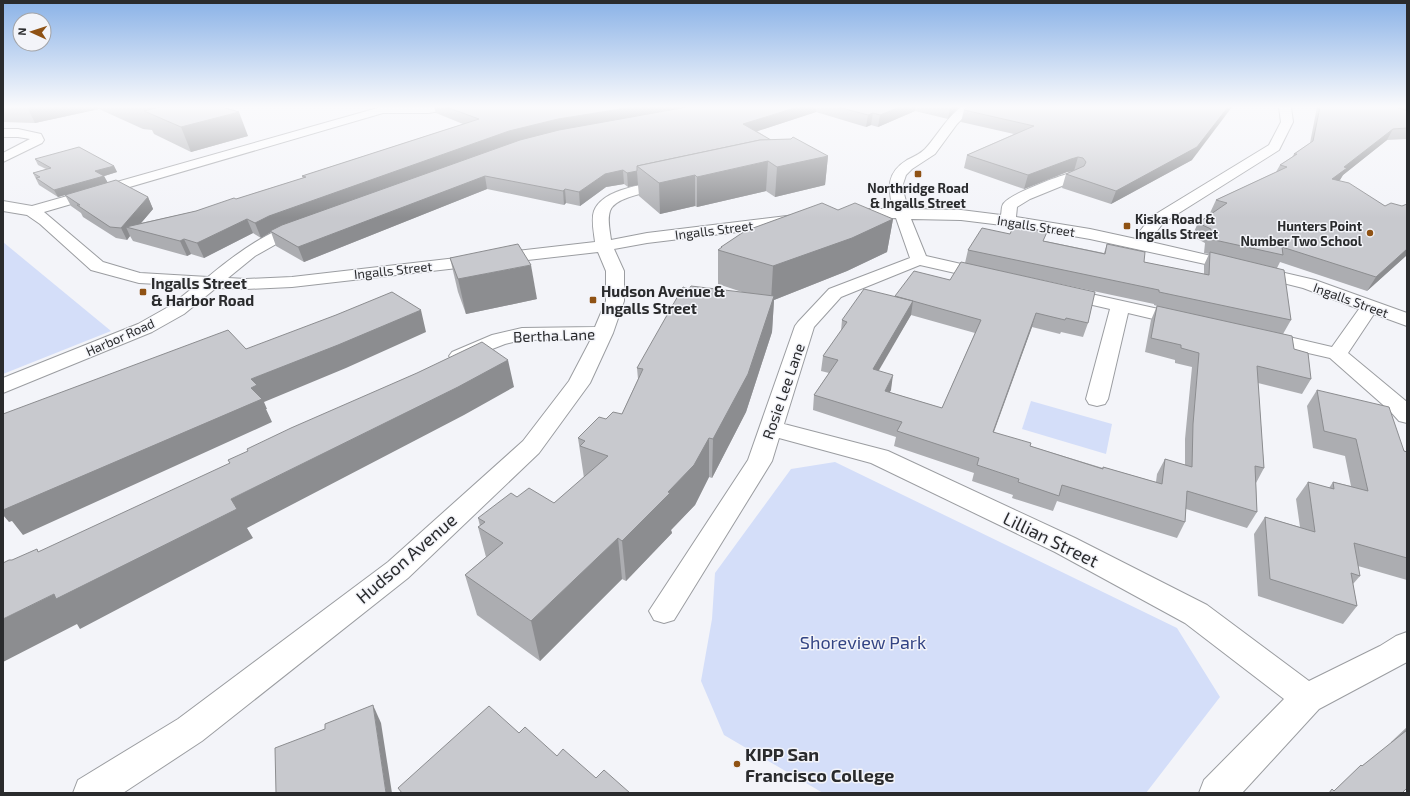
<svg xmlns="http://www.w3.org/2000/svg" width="1410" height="796" viewBox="0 0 1410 796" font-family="'Exo 2',sans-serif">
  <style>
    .green { fill: #d4def9 }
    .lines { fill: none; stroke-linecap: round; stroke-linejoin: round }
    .minor-casing { stroke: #9b9da1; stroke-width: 2 }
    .minor { fill: #fff; fill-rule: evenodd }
    .wall { fill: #acadb1; fill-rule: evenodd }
    .shaded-wall { fill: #8c8d90 }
    .building { fill: #c8c9ce; stroke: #8c8d90 }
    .poi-dot { fill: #8f5214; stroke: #f3f4f9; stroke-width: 1.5 }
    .labels { text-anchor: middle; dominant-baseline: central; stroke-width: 3; stroke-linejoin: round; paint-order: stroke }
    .far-poi-label { font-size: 13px; font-weight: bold; fill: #2a2b2d; stroke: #f3f4f9 }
    .far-street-label { font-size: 13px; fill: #2a2b2d; stroke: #f3f4f9 }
    .poi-label { font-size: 15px; font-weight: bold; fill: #2a2b2d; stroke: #f3f4f9; text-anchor: start }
    .street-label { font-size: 15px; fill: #2a2b2d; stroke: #f3f4f9 }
    .near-street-label { font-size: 18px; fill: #2a2b2d; stroke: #f3f4f9 }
    .near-park-label { font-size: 18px; fill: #334484; stroke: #f3f4f9 }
    .near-poi-label { font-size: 18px; font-weight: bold; fill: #2a2b2d; stroke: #f3f4f9; text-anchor: start }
  </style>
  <rect width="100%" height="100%" fill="#f3f4f9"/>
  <g class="green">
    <polygon points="3,242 111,331 3,374"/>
    <polygon points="1031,401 1112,424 1106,454 1022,429"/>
    <polygon points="835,462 1177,628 1220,697 1146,793 823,793 724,735 701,681 712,619 715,573 791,469"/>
  </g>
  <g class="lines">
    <defs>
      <g id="minor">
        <path d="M 381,107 L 452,107 L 450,109 L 429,113 L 383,113 L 44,212 L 103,262 L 140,273 L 208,277 C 227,261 281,218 307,225 L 309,228 L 307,231 L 287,238 L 255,256 L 228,278 L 246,279 L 292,277 L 595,242 C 594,233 591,220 594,211 C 603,188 647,184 668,180 L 673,181 L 675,184 L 673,187 C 658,191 615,195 610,211 C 607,220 610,231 611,240 L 647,233 L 795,215 L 801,217 L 803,220 L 801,223 L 795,225 L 647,243 L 614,249 L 624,271 L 624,301 L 613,333 L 590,383 L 539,453 L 408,578 L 202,741 L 123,793 L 73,793 L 78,780 L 178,719 L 388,562 L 523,441 L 569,381 L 591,339 L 522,340 L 505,344 L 459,362 L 452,360 L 449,356 L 452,352 L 492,335 L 522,328 L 595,327 L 606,301 L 606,271 L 598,252 L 292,287 L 246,289 L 216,288 L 184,314 L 152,332 L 3,393 L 3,378 L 138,324 L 170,306 L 195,286 L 139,283 L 91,270 L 40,224 L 27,215 L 3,211 L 3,201 L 32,206 Z"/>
        <path d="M 961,107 L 974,107 L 957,124 L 935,154 L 912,169 L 906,175 L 903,184 L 903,190 L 908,209 L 961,210 L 1001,215 C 1002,211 1001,206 1004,203 C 1012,193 1061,175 1074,172 L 1079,173 L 1081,176 L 1079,179 L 1030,199 L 1017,207 L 1016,217 L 1090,229 L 1136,239 L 1140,231 L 1151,217 L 1269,145 L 1281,122 L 1279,107 L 1291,107 L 1293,122 L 1279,150 L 1163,223 L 1154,235 L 1151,242 L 1315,280 L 1407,313 L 1407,326 L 1374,314 L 1348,353 L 1407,402 L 1407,423 L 1399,421 L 1390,411 L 1330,358 L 1256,341 L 1253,337 L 1256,333 L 1263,331 L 1332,347 L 1359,309 L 1303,288 L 1219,267 L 1090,239 L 1027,228 L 961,220 L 911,219 L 926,256 L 992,271 L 995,275 L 992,279 L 986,280 L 920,265 L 841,297 L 814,327 L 784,424 L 888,451 L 1075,538 L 1207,605 L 1309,681 L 1380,646 L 1396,636 L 1407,632 L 1407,662 L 1319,709 L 1242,793 L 1199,793 L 1204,780 L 1284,699 L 1185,623 L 1055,552 L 871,463 L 779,438 L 772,461 L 674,620 L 664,623 L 654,620 L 649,611 L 748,460 L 795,326 L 798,322 L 829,289 L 910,258 L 896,218 L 849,219 L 844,217 L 841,214 L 844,211 L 849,209 L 893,209 C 888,188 886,173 907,160 C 913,157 920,154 925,149 C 938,135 946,118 961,107 Z"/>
        <polygon points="3,129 18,129 41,134 44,140 42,143 3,162 3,153 30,139 18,137 3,137"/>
        <polygon points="1064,288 1190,316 1193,320 1190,324 1183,326 1128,313 1108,399 1105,404 1097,406 1089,404 1086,399 1110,309 1058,297 1055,293 1058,289"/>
      </g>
    </defs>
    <use href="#minor" class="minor-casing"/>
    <use href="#minor" class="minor"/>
  </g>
  <g class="wall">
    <polygon points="3,107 222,107 248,136 191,152 154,134 152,130 143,129 99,109 35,123 3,122"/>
    <polygon points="434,107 959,107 948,119 915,111 878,127 871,125 866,127 816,112 757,131 771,140 828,156 825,185 775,197 766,191 697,207 695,206 660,214 639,196 638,185 628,187 624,184 606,187 580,206 566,203 564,205 487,189 304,262 276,246 271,232 261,238 253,233 204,258 191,254 187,256 133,241 130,236 127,240 116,238 83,217 81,213 71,206 65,195 58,197 39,185 33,173 46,169 38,165 35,159 114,166 117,172 104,176 107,182 148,197 153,209 141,223 196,211 236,199 303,178 302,176 463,124 436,113"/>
    <path d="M 1317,107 L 1407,107 L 1407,139 L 1387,140 L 1343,175 L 1339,181 L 1385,206 L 1402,206 L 1407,204 L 1407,255 L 1367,291 L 1280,262 L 1277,268 L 1291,320 L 1283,334 L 1294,349 L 1311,379 L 1302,394 L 1258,383 L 1264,468 L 1256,483 L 1257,512 L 1247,528 L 1186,509 L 1185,522 L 1177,538 L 1057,501 L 1053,511 L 1012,498 L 1013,495 L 972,481 L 974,473 L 894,446 L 896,437 L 813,410 L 814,395 L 829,373 L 821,371 L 823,356 L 841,331 L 842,320 L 895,297 L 895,296 L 950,280 L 965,263 L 968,250 L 1045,241 L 1104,253 L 1107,244 L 1144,262 L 1204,274 L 1204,265 L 1209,254 L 1204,253 L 1205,243 L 1192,236 L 1198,223 L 1212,214 L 1210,213 L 1216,200 L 1276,172 L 1280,165 L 1292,157 L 1294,154 L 1310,143 ZM 1000,271 L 1154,304 L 1154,305 L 1157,306 L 1151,320 L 1145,352 L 1175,360 L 1175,363 L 1192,367 L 1185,439 L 1185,465 L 1165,459 L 1157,474 L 1156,482 L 1103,467 L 1103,468 L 1030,446 L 994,432 L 1032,327 L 1060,334 L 1061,332 L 1083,337 L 1088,323 ZM 911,315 L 975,333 L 942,408 L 889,392 L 891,390 L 878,370 Z"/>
    <polygon points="964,110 1192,160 1111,204 1062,188 1066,174 1074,171 1067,172 1024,189 964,168 967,155 1014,134 961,122"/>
    <polygon points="838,210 893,219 887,252 847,271 774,300 772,332 746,412 712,478 709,477 695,505 671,530 672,533 626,581 622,579 540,661 477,615 465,575 486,557 478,527 480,526 478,518 517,497 554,503 584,478 578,438 606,419 622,414 638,379 637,368 689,289 745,293 718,284 718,250 721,249 721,247"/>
    <polygon points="450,258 537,299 466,314 458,292"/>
    <polygon points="1317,390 1404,451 1407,452 1407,580 1358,566 1360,576 1353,584 1357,606 1343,624 1258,596 1254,534 1265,517 1300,527 1296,499 1308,482 1329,488 1333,482 1351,486 1345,456 1313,448 1307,406"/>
    <polygon points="1407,727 1407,788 1334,791 1362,766 1392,743 1391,742"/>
  </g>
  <g class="shaded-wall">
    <polygon points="27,107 98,107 99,109 35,123"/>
    <polygon points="633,107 700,107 270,231 271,232 261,238 255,223 269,216 509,131 558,119"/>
    <polygon points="798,107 816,107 816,112 743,136 743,124"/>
    <polygon points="900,107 916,107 915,111 878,127 880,115"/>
    <polygon points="950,107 959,107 948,119"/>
    <polygon points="1228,107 1232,107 1192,160 1111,204 1116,191"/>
    <polygon points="239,112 248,136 191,152 181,127"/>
    <polygon points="873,113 871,125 866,127 868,115"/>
    <polygon points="1393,129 1387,140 1343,175 1340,180 1325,191 1332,179 1344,167"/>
    <polygon points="828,156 825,185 775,197 777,167"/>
    <polygon points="1078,157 1074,171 1067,172 1024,189 1028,175 1071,159"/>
    <polygon points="768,161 766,191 697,207 697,177"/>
    <polygon points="114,166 117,172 98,178 95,171"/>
    <polygon points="623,170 624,184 606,187 580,206 579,192 605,174"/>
    <polygon points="637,171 638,185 628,187 627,173"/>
    <polygon points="695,175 695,206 660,214 659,183"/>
    <polygon points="104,176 108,183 58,197 54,190"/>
    <polygon points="485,176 487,189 304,262 298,247"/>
    <polygon points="565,189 566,203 564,205 563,191"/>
    <polygon points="148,197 153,209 136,229 126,227 130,236 127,240 121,228"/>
    <polygon points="247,219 253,233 204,258 197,243"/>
    <polygon points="893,219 887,252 847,271 774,300 772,332 746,412 712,478 713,439 771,301 773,266"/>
    <polygon points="184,239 191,254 187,256 180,241"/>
    <polygon points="1407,249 1407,255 1367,291 1376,277"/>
    <polygon points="531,265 537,299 466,314 458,279"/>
    <polygon points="913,301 911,315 871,384 873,369"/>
    <polygon points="421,310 426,332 346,368 264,402 267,409 266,409 272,422 23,535 12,521 9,522 3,515 3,503 251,379"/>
    <polygon points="1036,313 1032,327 988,447 993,432"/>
    <polygon points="508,360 514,387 464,415 247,528 253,538 80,629 77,624 3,662 3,619 54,594 231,499"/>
    <polygon points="893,375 891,390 882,406 885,391"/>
    <polygon points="709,438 709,477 695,505 671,530 672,533 626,581 622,541 668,492"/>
    <polygon points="618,538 622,579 540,661 531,621"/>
    <polygon points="373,705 381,723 392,793 386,793"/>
  </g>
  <g class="building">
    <polygon points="155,107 222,107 239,112 181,127 144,111 159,107"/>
    <polygon points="446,107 633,107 558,119 509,131 269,216 255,223 247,219 197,243 184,239 180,241 126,227 196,211 234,198 236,199 306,177 302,176 479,119"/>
    <polygon points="687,107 798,107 743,124 771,140 760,140 637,166 637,171 627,173 623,170 605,174 579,192 565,189 563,191 485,176 298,247 270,231 282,225 520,140 559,130"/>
    <polygon points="838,107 900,107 880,115 873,113 868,115"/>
    <polygon points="967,107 1228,107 1197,147 1116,191 1066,174 1084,166 1086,162 1083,158 1078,157 1071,159 1028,175 967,155 1034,126 964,110"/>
    <polygon points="1320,107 1396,107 1407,111 1407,128 1393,129 1344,167 1347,168 1332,179 1349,183 1385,206 1391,203 1402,206 1407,204 1407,249 1376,277 1282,247 1283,255 1210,239 1211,229 1198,223 1227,203 1216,200 1287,167 1280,165 1297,154 1294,154 1313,141"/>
    <polygon points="793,137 828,156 777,167 768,161 697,177 695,175 659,183 637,166 760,140 791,139"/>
    <polygon points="79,147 114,166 95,171 104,176 54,190 36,178 40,177 33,173 51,168 35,159"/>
    <polygon points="116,180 148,197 121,228 110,227 77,205 80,205 65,195"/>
    <polygon points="822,203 838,210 855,203 893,219 852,238 773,266 718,250 722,247 721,247 745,231"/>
    <polygon points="1014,225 1047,232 1043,241 1105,254 1107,244 1145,252 1144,262 1209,275 1210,252 1284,270 1291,320 1159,292 1159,290 968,250 982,228 1010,234"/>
    <polygon points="518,244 531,265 458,279 450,258"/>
    <polygon points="961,262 1095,292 1088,323 1066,318 1065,320 1036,313 993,432 1031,443 1030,446 1103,469 1103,467 1162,484 1165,459 1192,467 1193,424 1199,353 1181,348 1181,345 1151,338 1157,306 1292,336 1294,349 1308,353 1311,379 1257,366 1264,468 1255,466 1257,512 1187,491 1185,522 1062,485 1059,496 1018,482 1019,479 977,465 979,458 897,431 902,422 814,395 838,360 823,356 847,322 842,320 864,289 913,301 873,369 893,375 885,391 942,408 981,320 895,296 914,271 950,280"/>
    <polygon points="691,286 774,296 748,374 713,439 709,438 694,465 668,492 670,493 622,541 618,538 531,621 465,575 503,543 478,527 485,522 478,518 511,493 517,497 529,488 554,503 608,456 580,446 585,441 578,438 599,417 606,419 613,412 622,414 643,369 637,368 683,287 689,289"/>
    <polygon points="392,292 421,310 338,345 251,379 257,385 251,388 262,399 3,510 3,414 228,330 246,349 336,315"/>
    <polygon points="482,342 508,360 458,387 231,499 237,509 56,599 54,594 3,619 3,563 9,560 12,560 37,549 38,552 230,463 228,460 248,451 247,449 291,428 417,373"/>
    <polygon points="1317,390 1389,407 1404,451 1407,452 1407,558 1354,543 1360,576 1351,573 1357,606 1270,579 1265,517 1315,532 1308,482 1334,489 1333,482 1368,491 1356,439 1324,431"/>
    <polygon points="373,705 386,793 276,793 275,748 325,729 325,724"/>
    <polygon points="489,706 519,733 525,727 557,756 563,749 596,778 604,770 630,793 402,793 398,788"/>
    <polygon points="1407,730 1407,788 1402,793 1329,793 1332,789 1334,791 1361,765 1362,766"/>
  </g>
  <linearGradient id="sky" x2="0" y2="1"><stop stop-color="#8ab2e7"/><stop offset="0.49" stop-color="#fafafc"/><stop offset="1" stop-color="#fafafc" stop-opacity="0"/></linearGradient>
  <rect width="1410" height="218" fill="url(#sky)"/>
  <g class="poi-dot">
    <rect x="914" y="170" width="8" height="8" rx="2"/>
    <rect x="1123" y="222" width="8" height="8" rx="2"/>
    <circle cx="1370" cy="233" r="4"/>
    <rect x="139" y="288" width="8" height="8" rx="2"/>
    <rect x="589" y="296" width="8" height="8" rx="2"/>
    <circle cx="737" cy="764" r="4"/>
  </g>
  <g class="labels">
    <g class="far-poi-label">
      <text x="918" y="188">Northridge Road<tspan x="918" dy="15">&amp; Ingalls Street</tspan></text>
      <text x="1135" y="219" text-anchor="start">Kiska Road &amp;<tspan x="1135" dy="15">Ingalls Street</tspan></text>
      <text x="1362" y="226" text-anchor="end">Hunters Point<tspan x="1362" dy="15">Number Two School</tspan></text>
    </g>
    <g class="far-street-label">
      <text transform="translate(1036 226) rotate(9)">Ingalls Street</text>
      <text transform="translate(714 230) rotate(-7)">Ingalls Street</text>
      <text transform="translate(393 270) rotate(-6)">Ingalls Street</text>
      <text transform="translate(1351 300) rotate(20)">Ingalls Street</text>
      <text transform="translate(120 337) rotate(-24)">Harbor Road</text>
    </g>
    <g class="poi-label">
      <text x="151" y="283">Ingalls Street<tspan x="151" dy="17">&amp; Harbor Road</tspan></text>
      <text x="601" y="291">Hudson Avenue &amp;<tspan x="601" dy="17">Ingalls Street</tspan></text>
    </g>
    <g class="street-label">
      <text transform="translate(554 335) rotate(-2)">Bertha Lane</text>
      <text transform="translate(783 391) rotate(-71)">Rosie Lee Lane</text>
    </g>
    <g class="near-street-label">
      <text transform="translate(1051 539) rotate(26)">Lillian Street</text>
      <text transform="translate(406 558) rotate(-41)">Hudson Avenue</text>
    </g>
    <g class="near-park-label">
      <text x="863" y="642">Shoreview Park</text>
    </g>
    <g class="near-poi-label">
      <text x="745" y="754">KIPP San<tspan x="745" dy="21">Francisco College</tspan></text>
    </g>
  </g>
  <rect width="1410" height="796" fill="none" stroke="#2a2b2d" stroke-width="8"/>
  <g transform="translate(32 32) rotate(273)"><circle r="19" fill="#f3f4f9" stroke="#a3a4a7"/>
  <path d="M0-3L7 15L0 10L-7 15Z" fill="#8f5214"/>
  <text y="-6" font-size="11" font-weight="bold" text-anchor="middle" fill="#2a2b2d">N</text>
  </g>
</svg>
